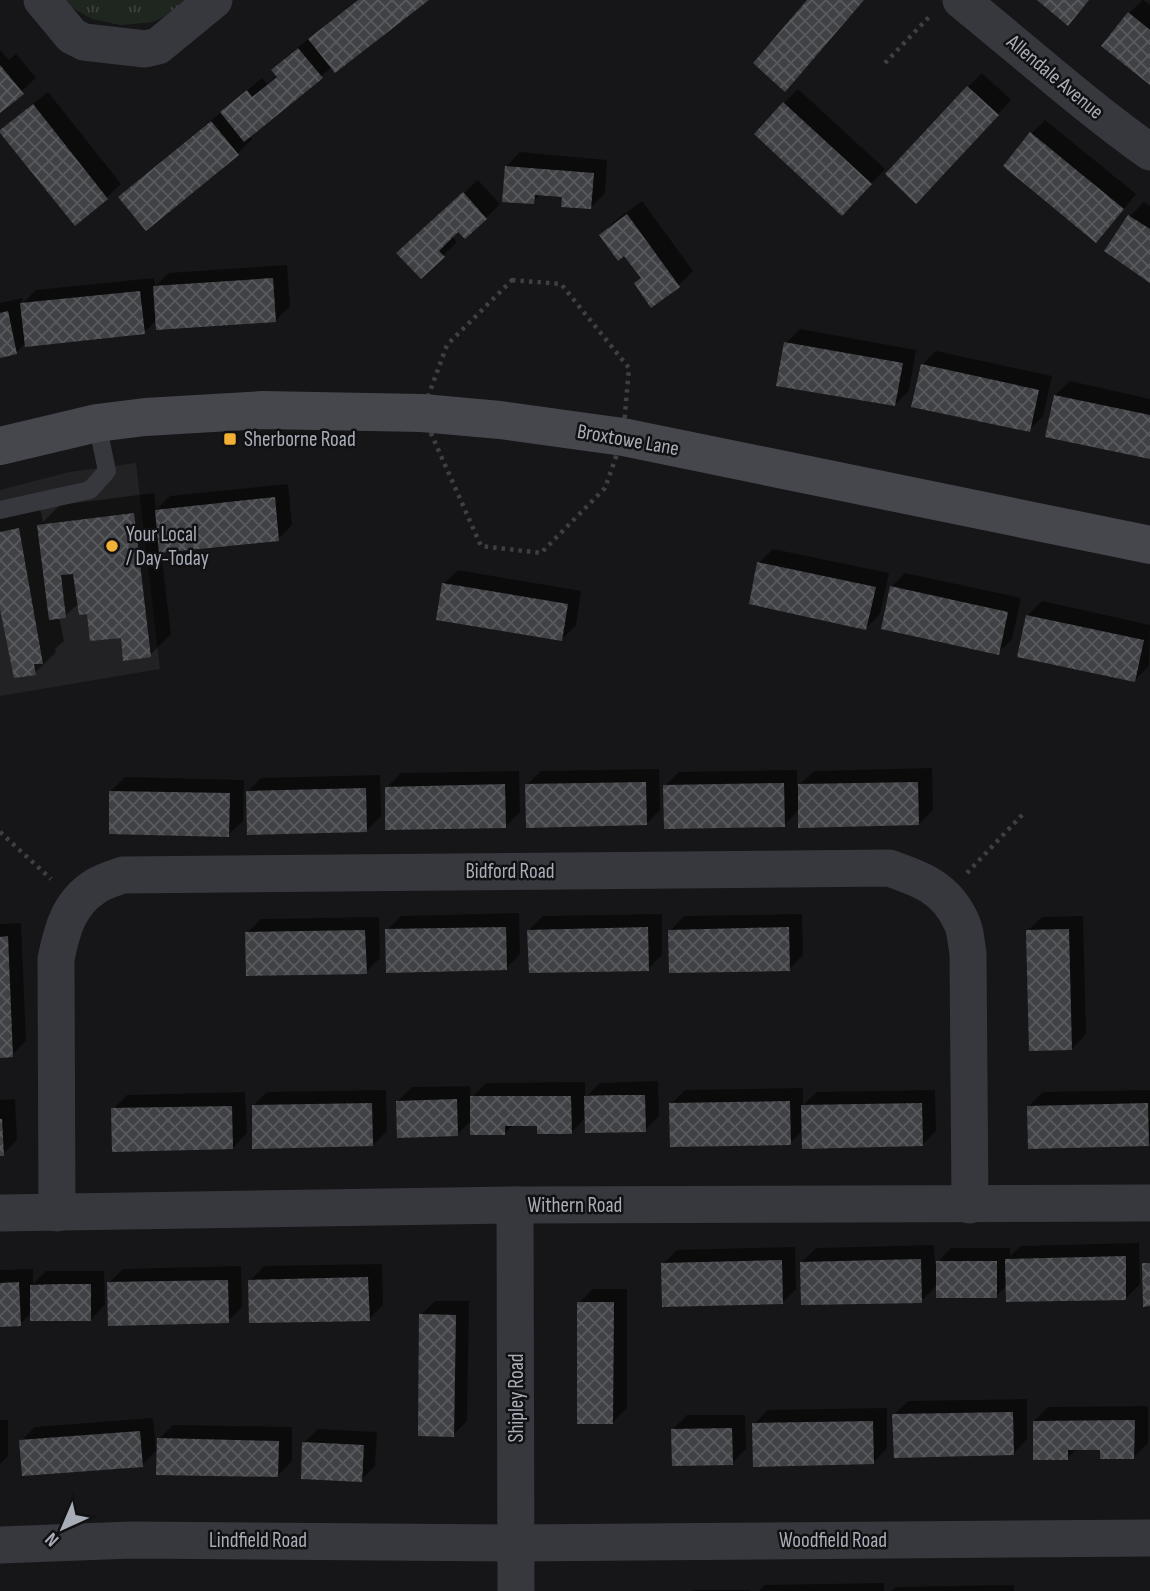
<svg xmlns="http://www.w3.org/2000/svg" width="1150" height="1591" viewBox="0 0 1150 1591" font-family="'Sofia Sans Condensed',sans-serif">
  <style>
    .built { fill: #222225 }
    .grass { fill: url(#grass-tufts) }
    .shadow { fill: #0007 }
    .building { fill: url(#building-cross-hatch) }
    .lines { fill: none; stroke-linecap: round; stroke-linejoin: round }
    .path { stroke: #3d3f44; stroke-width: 4.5; stroke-dasharray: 3.5 5; stroke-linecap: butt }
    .service { stroke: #37383d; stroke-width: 18 }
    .minor { stroke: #37383d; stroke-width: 37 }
    .secondary { stroke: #45474d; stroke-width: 38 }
    .poi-dot { fill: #f2b134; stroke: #111113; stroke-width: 2.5 }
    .labels { text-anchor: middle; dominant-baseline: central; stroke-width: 5; stroke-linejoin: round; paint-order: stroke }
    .street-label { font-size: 21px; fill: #a8adb8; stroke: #111113 }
    .poi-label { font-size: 21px; fill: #a8adb8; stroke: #111113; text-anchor: start }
  </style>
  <defs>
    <pattern id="grass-tufts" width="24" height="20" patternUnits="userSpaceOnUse" patternTransform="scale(1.75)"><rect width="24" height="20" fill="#1e261f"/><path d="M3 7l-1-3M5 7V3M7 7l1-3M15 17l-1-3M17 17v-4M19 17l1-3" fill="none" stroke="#3c433d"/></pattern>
    <pattern id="building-cross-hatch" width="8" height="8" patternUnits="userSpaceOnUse" patternTransform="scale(1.75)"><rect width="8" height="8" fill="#404145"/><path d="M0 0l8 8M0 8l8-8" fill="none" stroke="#595a5e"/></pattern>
  </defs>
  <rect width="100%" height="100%" fill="#161618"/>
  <polygon class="built" points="136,463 160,669 0,696 0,490 69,472"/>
  <polygon class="grass" points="63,0 191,0 180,9 153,22 122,25 92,19 66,4"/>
  <g class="shadow">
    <polygon points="357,0 427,0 332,67 249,136 252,139 238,153 146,228 120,197 134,184 262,78 267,84 278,75 273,70 287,56"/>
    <polygon points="1143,0 1150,5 1150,83 1103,46 1129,13"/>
    <polygon points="0,50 9,60 16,54 36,78 0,111"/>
    <polygon points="982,73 1011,100 930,187 968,87"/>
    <polygon points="798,89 885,169 856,200 784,103"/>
    <polygon points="48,92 121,184 107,197 75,223 1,132 15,118"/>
    <polygon points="1045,120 1136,194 1110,226 1096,240 1031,134"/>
    <polygon points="520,152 607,160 605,193 591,207 564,196 541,194 533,202 506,167"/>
    <polygon points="478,180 500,204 486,218 458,230 452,236 457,242 443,256 413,239"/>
    <polygon points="642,201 693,271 679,285 651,305 643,277 625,253 601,235 615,221"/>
    <polygon points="1144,202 1150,206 1150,280 1130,216"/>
    <polygon points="287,265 290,306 276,320 157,320 144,332 26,342 16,353 0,356 0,303 22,298 23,303 36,290 154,278 155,286 169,273"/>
    <polygon points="800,329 916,350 909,390 895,405 786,343"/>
    <polygon points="936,351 1052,376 1043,416 1029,430 922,365"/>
    <polygon points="1070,381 1150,399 1150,458 1055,395"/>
    <polygon points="288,484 292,525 278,539 161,551 171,634 150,655 88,612 79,603 65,616 59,617 64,641 55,649 56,652 35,673 0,600 0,516 40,508 43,522 60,505 154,493 156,510 170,496"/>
    <polygon points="773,549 889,573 880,614 866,628 759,563"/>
    <polygon points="458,570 581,591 576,625 562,639 443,584"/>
    <polygon points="905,573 1021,598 1012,639 998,653 891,587"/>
    <polygon points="1042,601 1150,625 1149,666 1135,680 1028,615"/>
    <polygon points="932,768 933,810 919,824 800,809 784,825 665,786 679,772 797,770 797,787 814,771"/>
    <polygon points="659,769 660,810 646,824 527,785 541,771"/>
    <polygon points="519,771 520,812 506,826 387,787 401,773"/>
    <polygon points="380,775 381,816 367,830 247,792 261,778"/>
    <polygon points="125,777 244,780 243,821 228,835 111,791"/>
    <polygon points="519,913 520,954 506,969 387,930 401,916"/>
    <polygon points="662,914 662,955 648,969 529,930 543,916"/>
    <polygon points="802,914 803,955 789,969 670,931 684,916"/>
    <polygon points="1083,916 1086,1034 1072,1049 1027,931 1042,917"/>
    <polygon points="379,917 380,958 366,972 247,933 261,919"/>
    <polygon points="21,923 26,1041 12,1055 0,1056 0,924"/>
    <polygon points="658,1081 659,1116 645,1130 586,1117 571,1133 539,1124 514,1124 505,1133 472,1120 457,1134 398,1101 412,1087 470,1086 471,1098 486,1083 585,1082 585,1098 600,1083"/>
    <polygon points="803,1088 803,1105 817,1092 935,1090 936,1131 922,1145 803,1130 790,1143 671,1104 685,1090"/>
    <polygon points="386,1090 387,1131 373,1145 253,1106 267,1092"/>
    <polygon points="1150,1090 1150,1142 1148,1145 1029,1106 1043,1092"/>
    <polygon points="245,1092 247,1133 233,1148 113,1109 127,1095"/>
    <polygon points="15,1099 17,1140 3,1154 0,1154 0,1100"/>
    <polygon points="1139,1243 1140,1284 1126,1298 1007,1285 996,1296 937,1285 921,1301 802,1262 816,1248 934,1245 935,1265 951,1248 1010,1248 1010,1256 1021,1246"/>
    <polygon points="795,1247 796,1289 782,1303 663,1264 677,1250"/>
    <polygon points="382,1264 383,1305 369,1319 250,1281 264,1266"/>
    <polygon points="241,1266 242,1307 228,1321 109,1283 123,1269"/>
    <polygon points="33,1269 33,1284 46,1271 104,1271 105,1305 91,1319 32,1312 20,1324 0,1325 0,1270"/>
    <polygon points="593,1289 627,1289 627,1408 613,1422 579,1303"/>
    <polygon points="435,1301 469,1301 467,1421 453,1435 421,1315"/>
    <polygon points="1027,1399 1027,1439 1013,1454 894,1415 908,1401"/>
    <polygon points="1148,1406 1148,1443 1134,1457 1102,1449 1077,1449 1067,1458 1034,1421 1048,1407"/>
    <polygon points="887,1408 887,1448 873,1463 754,1424 768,1410"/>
    <polygon points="687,1415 745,1415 746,1449 732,1463 673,1429"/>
    <polygon points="153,1418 156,1451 142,1465 21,1441 35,1427"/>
    <polygon points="0,1420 8,1420 8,1456 0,1464"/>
    <polygon points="173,1425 292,1427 292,1461 278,1475 159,1439"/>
    <polygon points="318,1429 377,1432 375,1466 361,1480 304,1443"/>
    <polygon points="884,1583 884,1591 759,1591 765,1585"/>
    <polygon points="1014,1585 1014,1591 891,1591 896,1587"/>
    <polygon points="693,1590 751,1590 751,1591 692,1591"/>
  </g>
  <g class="building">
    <polygon points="358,0 429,0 335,73 308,39"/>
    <polygon points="807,0 864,0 785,92 753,63"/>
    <polygon points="1037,0 1089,0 1068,26"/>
    <polygon points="1128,12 1150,30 1150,85 1101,46"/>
    <polygon points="298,48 323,78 244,142 220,112 247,90 252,97 277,77 271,70"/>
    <polygon points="0,65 24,94 0,113"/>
    <polygon points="967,86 999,115 916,204 885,174"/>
    <polygon points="783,102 872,184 842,216 754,134"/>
    <polygon points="33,104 108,199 75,226 0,133 0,130"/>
    <polygon points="211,121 239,155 146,231 118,197"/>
    <polygon points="1030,132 1124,209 1096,243 1003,166"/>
    <polygon points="505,166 594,173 591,209 561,207 562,197 535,195 534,204 502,202"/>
    <polygon points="463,192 487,219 465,239 458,232 439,251 445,257 421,279 396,253"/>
    <polygon points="627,214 680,287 651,308 634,283 641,278 624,256 618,261 599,235"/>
    <polygon points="1128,215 1150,229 1150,283 1104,251"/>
    <polygon points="273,278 276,322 156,330 153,286"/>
    <polygon points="140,291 145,334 25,347 20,303"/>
    <polygon points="8,311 17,354 0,358 0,313"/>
    <polygon points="784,342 903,363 895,406 776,386"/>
    <polygon points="921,364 1039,390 1030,432 911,407"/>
    <polygon points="1054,395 1150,415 1150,459 1045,437"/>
    <polygon points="275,497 279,541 159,553 155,510"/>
    <polygon points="134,513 151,657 123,661 121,638 90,641 87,614 79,615 73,574 61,575 66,618 49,620 37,525"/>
    <polygon points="19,528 43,664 34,664 36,675 14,678 0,609 0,532"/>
    <polygon points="757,562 876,587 866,630 749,604"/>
    <polygon points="442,583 568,604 562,641 436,620"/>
    <polygon points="890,586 1008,612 999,655 881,629"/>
    <polygon points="1026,615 1144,640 1135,682 1017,657"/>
    <polygon points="646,782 647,825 526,828 525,784"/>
    <polygon points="918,782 919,825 798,828 798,784"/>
    <polygon points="784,783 785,827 664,829 663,785"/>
    <polygon points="505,784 506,828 385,830 385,787"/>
    <polygon points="366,788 367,832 247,835 246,791"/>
    <polygon points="109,791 230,793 229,837 109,834"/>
    <polygon points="506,927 507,970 386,973 385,929"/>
    <polygon points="648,927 649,971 529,973 527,930"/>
    <polygon points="789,927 790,971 669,973 668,930"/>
    <polygon points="1069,929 1072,1050 1029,1051 1026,930"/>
    <polygon points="365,930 367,974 246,976 245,932"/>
    <polygon points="8,936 13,1057 0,1058 0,937"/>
    <polygon points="614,1095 645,1095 646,1132 585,1133 584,1096"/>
    <polygon points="470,1096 571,1096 572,1134 537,1134 537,1126 505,1126 505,1135 470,1135"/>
    <polygon points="457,1099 458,1136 397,1138 396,1101"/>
    <polygon points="790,1101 791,1145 670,1147 669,1103"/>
    <polygon points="372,1103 373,1146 252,1149 252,1105"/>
    <polygon points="922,1103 923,1146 802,1149 801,1105"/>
    <polygon points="1148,1103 1149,1146 1028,1149 1027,1106"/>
    <polygon points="232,1106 233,1149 112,1152 111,1108"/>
    <polygon points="0,1119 2,1119 4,1156 0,1156"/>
    <polygon points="1126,1256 1126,1300 1006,1302 1005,1259"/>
    <polygon points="921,1259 922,1303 801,1305 800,1262"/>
    <polygon points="782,1260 783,1304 662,1307 661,1263"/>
    <rect x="936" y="1261" width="61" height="37"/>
    <polygon points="1142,1263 1150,1263 1150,1306 1143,1307"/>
    <polygon points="368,1277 370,1321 249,1323 248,1280"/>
    <polygon points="228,1280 229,1323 108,1326 107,1282"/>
    <polygon points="19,1282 21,1326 0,1327 0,1283"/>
    <polygon points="61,1284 91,1284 91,1321 30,1321 30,1285"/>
    <polygon points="577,1302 614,1302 613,1424 577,1424"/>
    <polygon points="419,1314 456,1315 454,1437 418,1436"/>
    <polygon points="1013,1412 1014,1455 894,1458 892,1414"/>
    <polygon points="1135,1420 1134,1459 1100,1459 1100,1450 1068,1450 1068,1460 1033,1460 1033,1421"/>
    <polygon points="873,1421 874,1464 753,1467 752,1423"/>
    <polygon points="732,1428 733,1465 672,1466 671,1429"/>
    <polygon points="140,1431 143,1467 22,1476 19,1440"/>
    <polygon points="157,1438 279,1441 278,1477 156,1475"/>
    <polygon points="302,1442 364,1445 362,1482 301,1479"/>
  </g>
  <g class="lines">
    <g class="path">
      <polyline points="885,63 930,16"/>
      <polygon points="512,280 561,284 629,368 623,437 605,488 541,553 481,546 422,413 447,345"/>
      <polyline points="0,832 51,879"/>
      <polyline points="967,873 1024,813"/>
    </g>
    <polyline class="service" points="0,510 90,490 107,471 97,423"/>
    <g class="minor">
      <polyline points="42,0 72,36 84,42 145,49 158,46 214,0"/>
      <path d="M 961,0 C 1024,51 1084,105 1150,152"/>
      <polyline points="515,1205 516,1591"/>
      <polyline points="0,1213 515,1205 1150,1203"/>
      <path d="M 57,1213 L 56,959 C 62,929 69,903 96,886 C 104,881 114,878 123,875 L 889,868 C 921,879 946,888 961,921 C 966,930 966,943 968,953 L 970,1205"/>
      <polyline points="0,1545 132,1540 516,1543 1150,1538"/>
    </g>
    <polyline class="secondary" points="0,446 97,423 145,417 263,410 422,413 500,420 623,437 1150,545"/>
  </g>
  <g class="poi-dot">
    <rect x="223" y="432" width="14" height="14" rx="3.5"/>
    <circle cx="112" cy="546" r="7"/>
  </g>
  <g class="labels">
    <g class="street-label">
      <text transform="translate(1055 77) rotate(40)">Allendale Avenue</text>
      <text transform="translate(628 440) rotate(10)">Broxtowe Lane</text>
      <text x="510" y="871">Bidford Road</text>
      <text x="575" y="1205">Withern Road</text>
      <text transform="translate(516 1398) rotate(-90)">Shipley Road</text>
      <text x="258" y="1540">Lindfield Road</text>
      <text x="833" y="1540">Woodfield Road</text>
    </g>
    <g class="poi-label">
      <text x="244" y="439">Sherborne Road</text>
      <text x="126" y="534">Your Local<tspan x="126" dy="24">/ Day-Today</tspan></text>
    </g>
  </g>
  <g transform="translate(63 1528) rotate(224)" stroke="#111113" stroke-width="5" paint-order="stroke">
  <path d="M0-5L12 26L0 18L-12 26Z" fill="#a8adb8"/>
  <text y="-10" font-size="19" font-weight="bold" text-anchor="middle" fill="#a8adb8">N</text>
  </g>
</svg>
